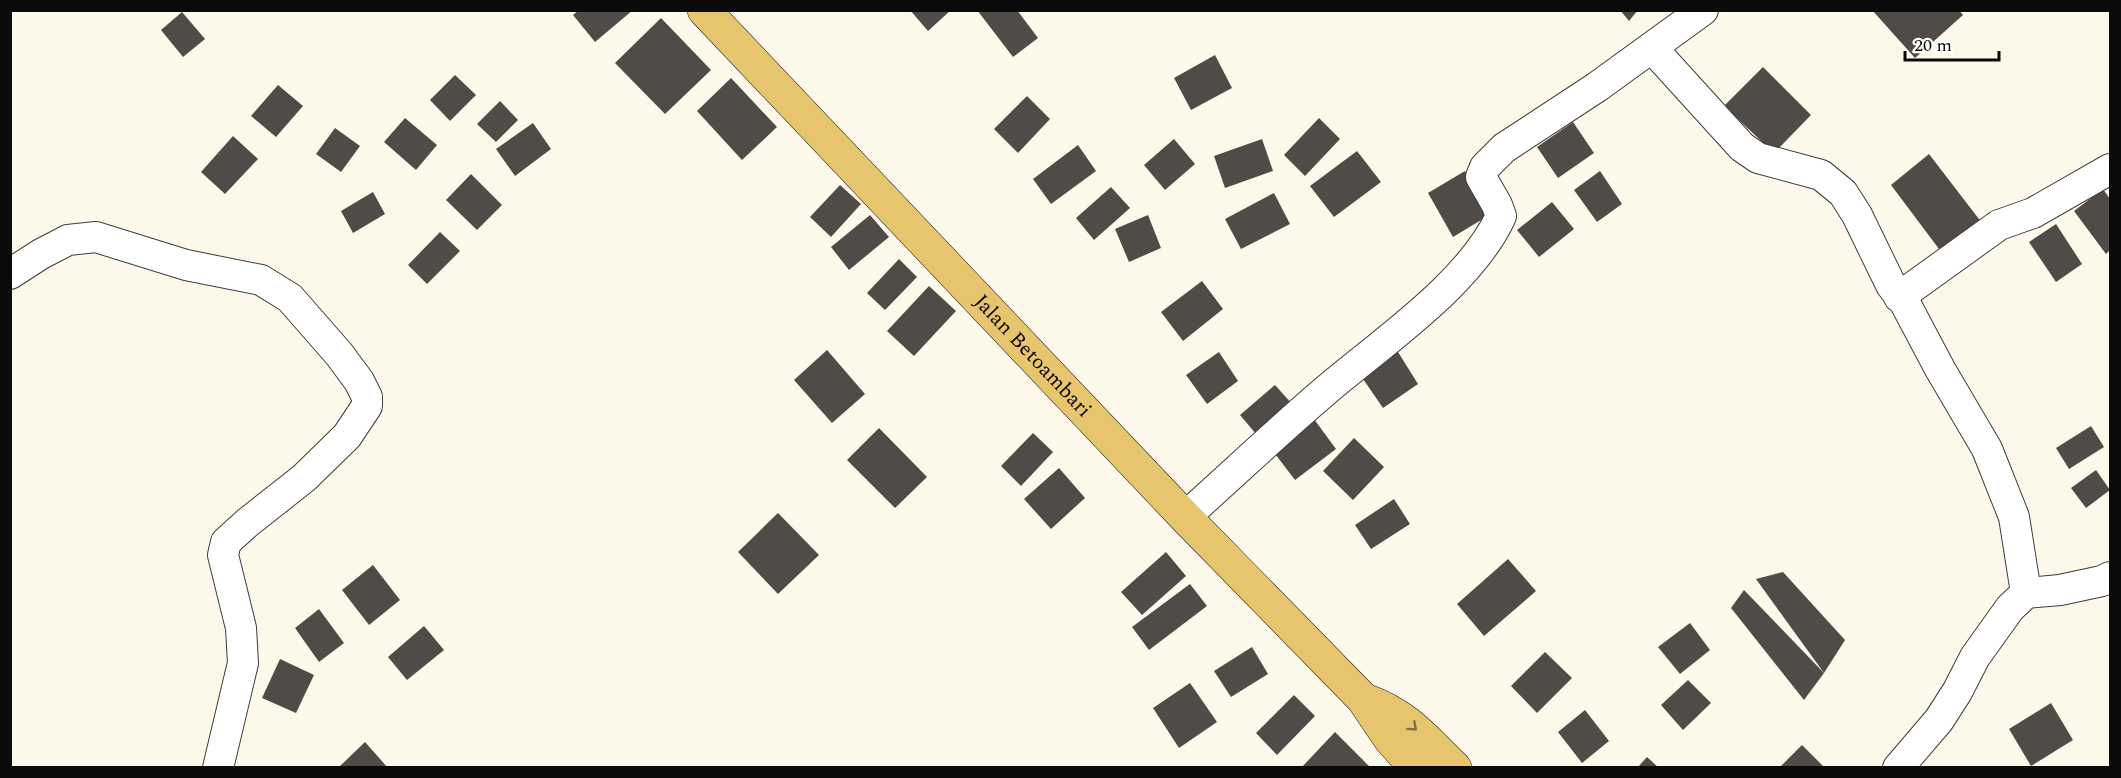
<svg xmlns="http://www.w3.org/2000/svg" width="2121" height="778" viewBox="0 0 2121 778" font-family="Spectral,serif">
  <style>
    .building { fill: #514b48 }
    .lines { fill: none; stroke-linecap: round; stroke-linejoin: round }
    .minor-casing { stroke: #3d3d3d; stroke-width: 32 }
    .primary-casing { stroke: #1b1b1b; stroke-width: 34 }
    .minor { stroke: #fff; stroke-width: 30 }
    .primary { stroke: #e7c56f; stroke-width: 33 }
    .oneway { stroke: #847142 }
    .labels { text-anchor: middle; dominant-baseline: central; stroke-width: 6; stroke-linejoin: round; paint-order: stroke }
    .street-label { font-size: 21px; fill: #0a0a0a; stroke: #fff }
  </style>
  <rect width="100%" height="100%" fill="#fcf8ea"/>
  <g class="building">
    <polygon points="579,10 633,10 595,42 573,15"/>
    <polygon points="910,10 951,10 928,31"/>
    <polygon points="977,10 1017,10 1038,38 1013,57"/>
    <polygon points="1620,10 1638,10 1629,21"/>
    <polygon points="1872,10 1959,10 1963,15 1915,58"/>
    <polygon points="182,12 205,39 183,57 161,30"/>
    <polygon points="661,18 711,70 665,114 615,63"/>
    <polygon points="1215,55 1232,88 1191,110 1174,78"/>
    <polygon points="1763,67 1811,115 1774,153 1724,106"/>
    <polygon points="455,75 476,95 450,121 430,100"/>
    <polygon points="731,78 777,127 742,160 697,111"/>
    <polygon points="278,85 303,106 276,137 251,116"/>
    <polygon points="1027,96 1050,119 1018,153 994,129"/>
    <polygon points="500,101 518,120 496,142 477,124"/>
    <polygon points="405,118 437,145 416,170 384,142"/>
    <polygon points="1319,118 1340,139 1305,176 1284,155"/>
    <polygon points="1573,122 1594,153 1558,178 1537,147"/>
    <polygon points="533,123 551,149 515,176 496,149"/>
    <polygon points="335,128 360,146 341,172 316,154"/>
    <polygon points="233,136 258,159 225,194 201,172"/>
    <polygon points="1174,139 1195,164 1165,190 1144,165"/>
    <polygon points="1262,139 1273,171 1225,188 1214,156"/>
    <polygon points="1078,145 1096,171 1051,204 1033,179"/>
    <polygon points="1357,151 1381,182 1334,217 1310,186"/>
    <polygon points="1929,154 1982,223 1942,253 1891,185"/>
    <polygon points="1465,171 1491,214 1453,237 1428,193"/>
    <polygon points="1600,171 1622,204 1597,222 1574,190"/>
    <polygon points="471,174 502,205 477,230 446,200"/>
    <polygon points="840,185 861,204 831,237 810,217"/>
    <polygon points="1111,187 1130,208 1094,240 1076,218"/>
    <polygon points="2103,189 2110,199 2110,250 2106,254 2074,211"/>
    <polygon points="373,192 385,214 353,233 341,211"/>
    <polygon points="1274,193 1290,224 1241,249 1225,219"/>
    <polygon points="1552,202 1574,229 1539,257 1517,230"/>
    <polygon points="870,215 889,237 849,270 831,247"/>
    <polygon points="1148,215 1161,248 1129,262 1115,229"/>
    <polygon points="2056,224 2082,264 2056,282 2029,242"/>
    <polygon points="440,232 460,251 427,284 408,265"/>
    <polygon points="899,259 917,277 885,310 867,293"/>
    <polygon points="1202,281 1223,309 1183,341 1161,312"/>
    <polygon points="929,286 956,311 914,356 887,331"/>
    <polygon points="827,350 865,394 832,423 794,380"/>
    <polygon points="1219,352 1238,381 1207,404 1186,375"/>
    <polygon points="1398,352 1418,384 1383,408 1361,376"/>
    <polygon points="1275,385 1292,404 1256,434 1240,415"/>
    <polygon points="1311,415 1336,449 1295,480 1269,446"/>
    <polygon points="2091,426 2104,447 2069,469 2056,448"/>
    <polygon points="879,428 927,477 895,508 847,460"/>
    <polygon points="1033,433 1053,452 1021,486 1001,466"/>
    <polygon points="1354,438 1384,467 1353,500 1323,471"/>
    <polygon points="1059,468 1085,498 1051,529 1024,499"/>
    <polygon points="2096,470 2110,490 2086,508 2071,488"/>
    <polygon points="1394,499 1410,524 1371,549 1355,525"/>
    <polygon points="778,513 819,555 778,594 738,552"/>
    <polygon points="1166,552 1186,576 1142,615 1121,592"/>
    <polygon points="1508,559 1536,591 1484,636 1457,604"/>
    <polygon points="373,565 400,600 369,625 342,590"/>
    <polygon points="1783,572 1845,640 1824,673 1756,579"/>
    <polygon points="1190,584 1207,606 1149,650 1132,627"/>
    <polygon points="1744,590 1824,673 1804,700 1731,608"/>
    <polygon points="319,609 344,643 319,662 295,628"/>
    <polygon points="1690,623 1710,650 1680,674 1658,647"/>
    <polygon points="424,626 444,650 407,680 388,657"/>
    <polygon points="1252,647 1268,674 1231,697 1214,671"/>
    <polygon points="1545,652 1572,678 1537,713 1511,686"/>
    <polygon points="280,659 314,675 296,713 262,698"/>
    <polygon points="1688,680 1711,703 1683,730 1661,705"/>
    <polygon points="1190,683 1217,722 1179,748 1153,708"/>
    <polygon points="1294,695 1315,716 1277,755 1256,733"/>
    <polygon points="2051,703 2073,740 2031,766 2009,729"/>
    <polygon points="1585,710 1609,741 1582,763 1558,732"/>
    <polygon points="1335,732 1371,768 1301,768"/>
    <polygon points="365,742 388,768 338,768"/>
    <polygon points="1802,745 1825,768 1779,768"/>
    <polygon points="1647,757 1659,768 1637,768"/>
  </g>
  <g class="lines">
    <defs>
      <g id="minor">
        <polyline points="1652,48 1742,147 1758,158 1821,175 1843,193 1857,215 1891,285 1905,303 1940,369 1987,449 2014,517 2026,593"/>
        <polyline points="10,274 41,254 68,240 96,237 186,265 261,280 290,298 339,354 359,381 367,397 367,406 347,436 304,478 247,523 226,542 223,555 241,628 243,663 218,768"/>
        <polyline points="1899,297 1999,225 2033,213 2110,169"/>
        <path d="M 1185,517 C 1232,475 1277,432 1324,392 C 1381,343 1470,284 1501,216 L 1497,205 L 1481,177 L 1485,167 L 1504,148 L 1597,87 L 1703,10"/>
        <polyline points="1898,768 1939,720 1957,692 1975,657 2010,608 2026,593 2060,590 2102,581 2110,577"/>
      </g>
      <g id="primary">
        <path id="s1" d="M 704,10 L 1185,517 L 1363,699 L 1390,739 L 1416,768"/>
        <path d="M 1365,700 C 1407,715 1424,738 1455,768"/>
      </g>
    </defs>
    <use href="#minor" class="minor-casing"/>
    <use href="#primary" class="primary-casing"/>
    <use href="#minor" class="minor"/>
    <use href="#primary" class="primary"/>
  </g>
  <defs><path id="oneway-chevron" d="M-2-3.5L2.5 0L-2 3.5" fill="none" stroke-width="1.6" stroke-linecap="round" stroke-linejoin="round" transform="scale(1.5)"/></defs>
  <use class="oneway" href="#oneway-chevron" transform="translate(1413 727) rotate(42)"/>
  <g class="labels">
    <g class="street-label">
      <text stroke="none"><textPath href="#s1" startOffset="477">Jalan Betoambari</textPath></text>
    </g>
  </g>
  <rect width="2121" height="778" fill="none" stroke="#0a0a0a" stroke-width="24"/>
  <path d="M1905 51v9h94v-9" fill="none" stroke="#0a0a0a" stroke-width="3"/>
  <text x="1914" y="51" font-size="18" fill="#0a0a0a" stroke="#ffffff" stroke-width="4.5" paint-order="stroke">20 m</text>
</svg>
